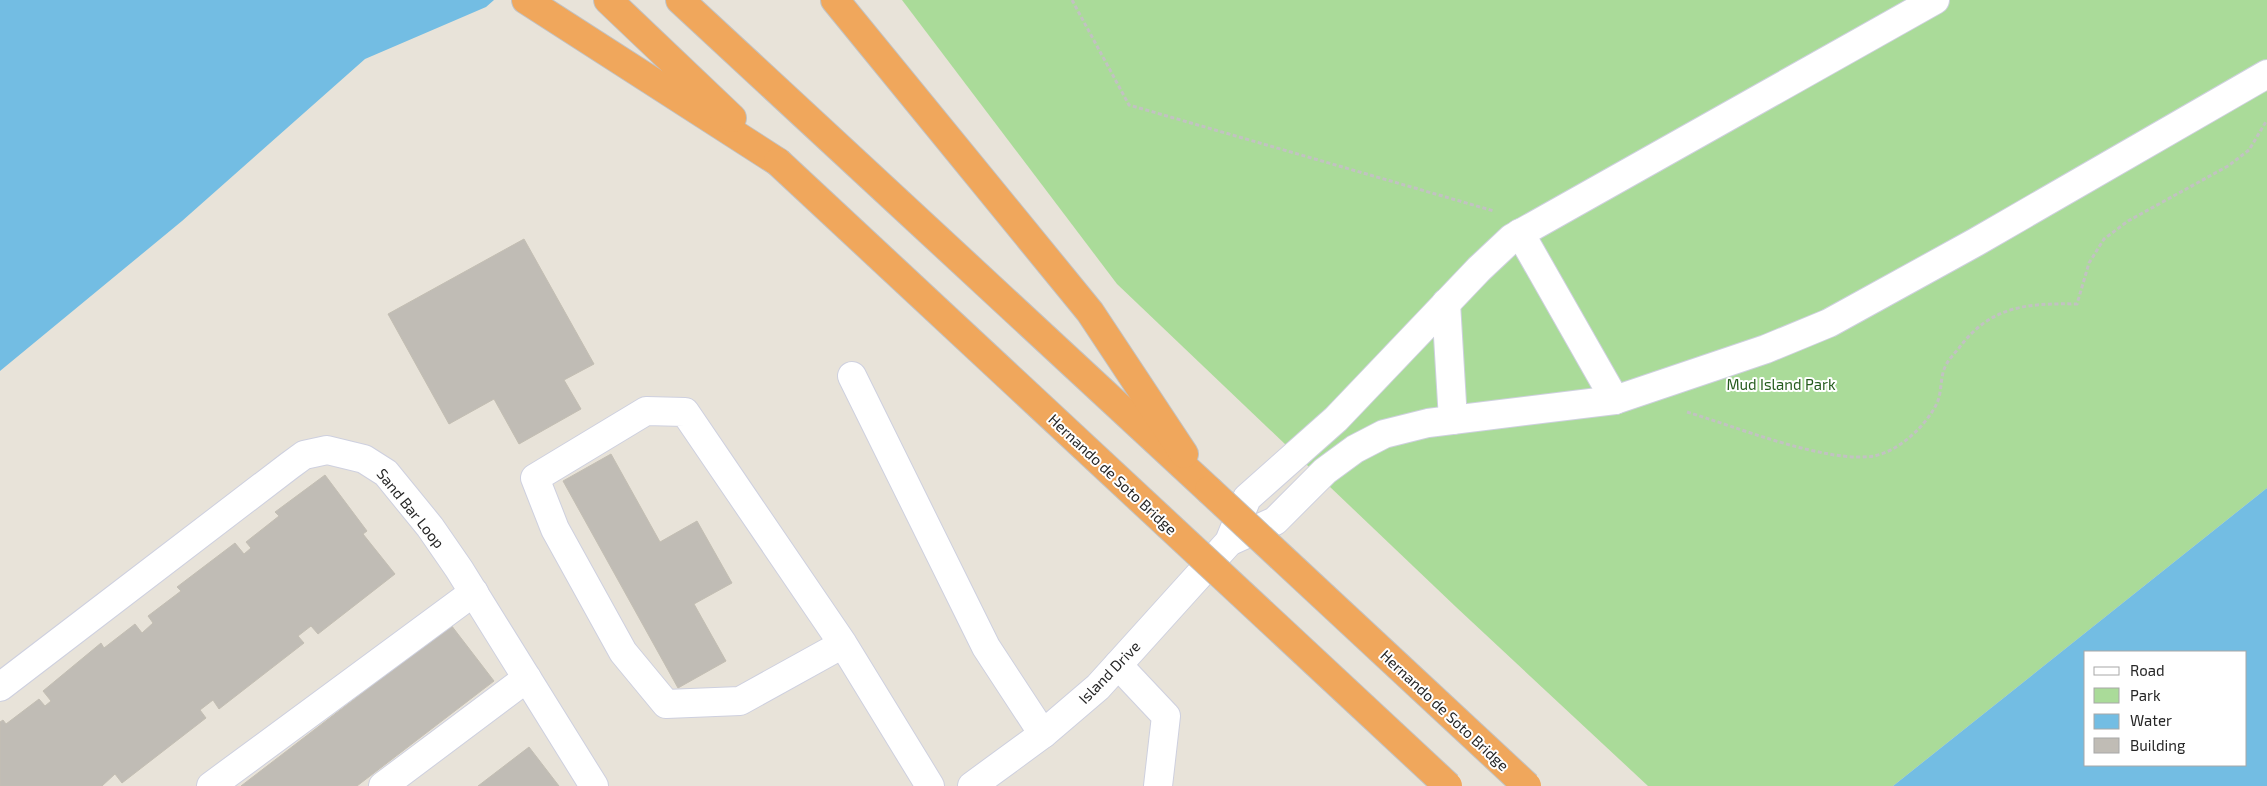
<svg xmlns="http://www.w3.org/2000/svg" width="2267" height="786" viewBox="0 0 2267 786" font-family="'Exo 2',sans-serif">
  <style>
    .green { fill: #aadb99 }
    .water { fill: #73bde3; fill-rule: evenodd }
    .building { fill: #c0bcb5; stroke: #c3beb3 }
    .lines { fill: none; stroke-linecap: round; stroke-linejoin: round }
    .minor-casing { stroke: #ced0df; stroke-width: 30 }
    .highway-casing { stroke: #c2c2c2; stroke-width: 30 }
    .path { stroke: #c2c2c2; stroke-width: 3; stroke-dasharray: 4 2.5; stroke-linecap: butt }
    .minor { stroke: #fff; stroke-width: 28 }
    .highway { stroke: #f0a75c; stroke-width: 28 }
    .highway-bridge-casing { stroke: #c2c2c2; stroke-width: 30; stroke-linecap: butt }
    .highway-bridge { stroke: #f0a75c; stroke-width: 28 }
    .labels { text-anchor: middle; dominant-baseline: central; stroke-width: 4; stroke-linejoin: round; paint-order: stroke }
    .park-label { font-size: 15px; fill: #265c1e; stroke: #fff }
    .street-label { font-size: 15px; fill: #262626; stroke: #fff }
  </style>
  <rect width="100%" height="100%" fill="#e8e3d9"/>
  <polygon class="green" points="902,0 2267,0 2267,488 1893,786 1648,786 1456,607 1117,284"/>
  <g class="water">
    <polygon points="0,0 494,0 486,7 365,59 182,221 0,371"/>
    <path d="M 2267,488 L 2267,786 L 1893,786 ZM 2246,652 L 2246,765 L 2086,765 L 2086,652 Z"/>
  </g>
  <g class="building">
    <polygon points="524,239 594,364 564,380 581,409 519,444 494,399 449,424 388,314"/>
    <polygon points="611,454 660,542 697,521 732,583 694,604 726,661 678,688 563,481"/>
    <polygon points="325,475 367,531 363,534 395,574 318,634 311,626 298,636 304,643 219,709 213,700 200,710 206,718 122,783 115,774 102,786 0,786 0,722 3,720 6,724 39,699 45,706 51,701 43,691 101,643 104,648 135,624 142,633 153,623 148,616 181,591 177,587 235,543 244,554 251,548 246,542 279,516 275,512"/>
    <polygon points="451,625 494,681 357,786 241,786"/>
    <polygon points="529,747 559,786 478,786"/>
  </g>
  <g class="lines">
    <defs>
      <g id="minor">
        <polyline points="1520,233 1615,400"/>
        <polyline points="1446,303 1453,420"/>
        <polyline points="852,376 986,647 1043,734"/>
        <polyline points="1233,540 1275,521 1325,471 1355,449 1384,434 1428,423 1615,400 1766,349 1829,323 1976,242 2267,74"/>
        <polyline points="843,644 740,701 666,704 623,652 555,529 535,478 646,411 685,412 843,644 930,786"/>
        <polyline points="1118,665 1166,716 1158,786"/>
        <polyline points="0,687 289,466 304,455 327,450 364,459 386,473 430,527 459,569 594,786"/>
        <polyline points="211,786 474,592"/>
        <polyline points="383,786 527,678"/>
        <polyline points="972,786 1043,734 1098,687 1229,542 1247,498 1336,419 1479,269 1512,238 1935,0"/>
      </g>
      <g id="highway">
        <polyline points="526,0 778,162"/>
        <polyline points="608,0 732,118"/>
        <polyline points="680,0 1209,490"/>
        <polyline points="835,0 1090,312 1184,454"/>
      </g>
    </defs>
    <use href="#minor" class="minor-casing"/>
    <use href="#highway" class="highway-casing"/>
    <g class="path">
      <polyline points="1072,0 1129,105 1494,211"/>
      <path d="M 1687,412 C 1734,426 1827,464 1874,456 C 1899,451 1926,426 1937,403 C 1942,392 1940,378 1945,367 C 1948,360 1954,354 1959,348 C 1990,306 2027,303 2077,304 L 2089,263 L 2104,239 L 2128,221 L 2228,166 L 2249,150 L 2267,120"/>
    </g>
    <use href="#minor" class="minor"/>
    <use href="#highway" class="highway"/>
    <defs>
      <g id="highway-bridge">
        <polyline points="778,162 1448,786"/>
        <polyline points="1209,490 1527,786"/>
      </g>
    </defs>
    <use href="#highway-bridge" class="highway-bridge-casing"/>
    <use href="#highway-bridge" class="highway-bridge"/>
  </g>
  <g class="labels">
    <g class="park-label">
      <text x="1781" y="384">Mud Island Park</text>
    </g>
    <g class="street-label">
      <text transform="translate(1113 474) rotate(43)">Hernando de Soto Bridge</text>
      <text transform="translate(411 508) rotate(51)">Sand Bar Loop</text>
      <text transform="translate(1109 672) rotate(-46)">Island Drive</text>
      <text transform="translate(1445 710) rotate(43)">Hernando de Soto Bridge</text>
    </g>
  </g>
  <rect x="2084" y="651" width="162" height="115" fill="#ffffff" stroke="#a8a8a8"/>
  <rect x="2094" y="667" width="25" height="8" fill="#ffffff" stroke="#a8a8a8"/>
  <text x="2130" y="676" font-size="15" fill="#262626">Road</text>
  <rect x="2094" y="688" width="25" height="15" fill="#aadb99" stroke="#a8a8a8"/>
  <text x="2130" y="701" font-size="15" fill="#262626">Park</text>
  <rect x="2094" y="714" width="25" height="15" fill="#73bde3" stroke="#a8a8a8"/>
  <text x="2130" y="726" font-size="15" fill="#262626">Water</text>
  <rect x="2094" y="738" width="25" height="15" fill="#c0bcb5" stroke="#a8a8a8"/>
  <text x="2130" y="751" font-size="15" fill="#262626">Building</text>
</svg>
